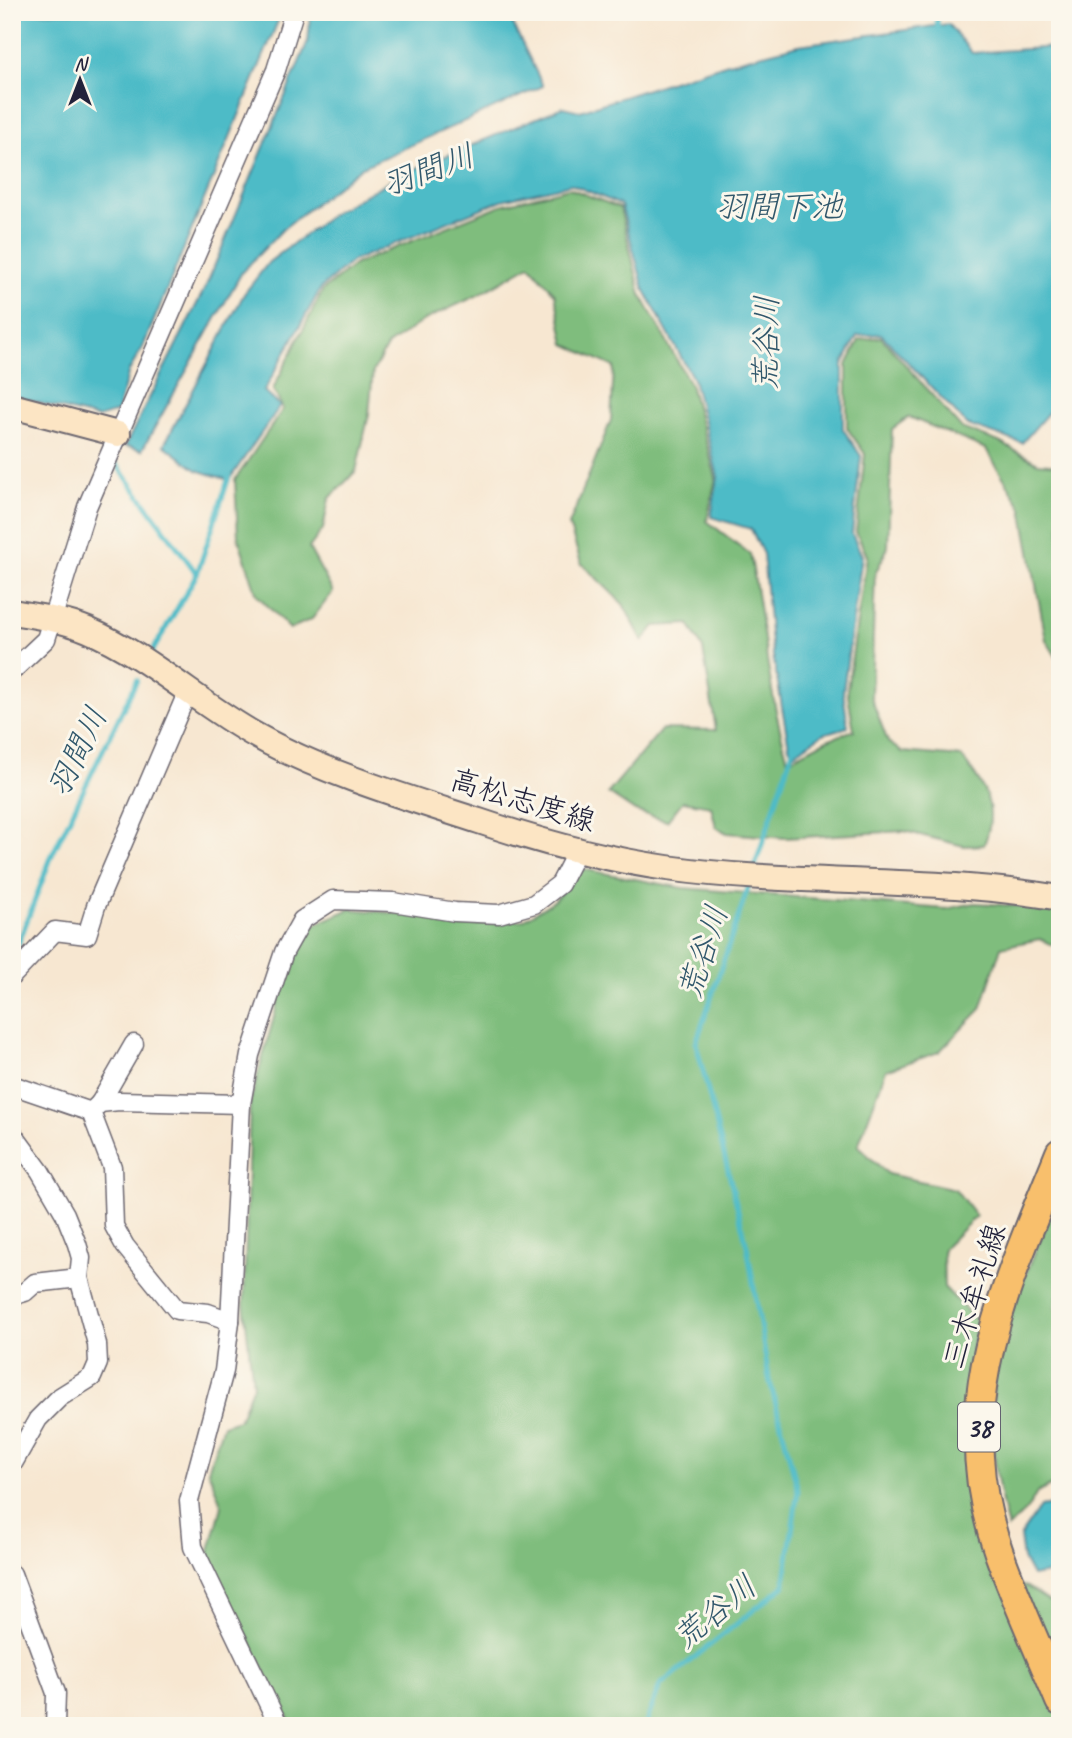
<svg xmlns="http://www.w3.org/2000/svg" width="1072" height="1738" viewBox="0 0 1072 1738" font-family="Caveat,'Klee One',sans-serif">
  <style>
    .forest { fill: #7fbd7d; stroke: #50705c; stroke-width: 2 }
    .water { fill: #4ebbc7; stroke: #386e81; stroke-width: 2 }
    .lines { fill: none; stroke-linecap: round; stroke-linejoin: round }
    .stream { stroke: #4ebbc7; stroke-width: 5 }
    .street-casing { stroke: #6d6770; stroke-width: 21 }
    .secondary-casing { stroke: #6d6770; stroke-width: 28 }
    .primary-casing { stroke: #6d6770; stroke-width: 32 }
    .street { stroke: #fff; stroke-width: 18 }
    .secondary { stroke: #fce5c4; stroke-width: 24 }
    .primary { stroke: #f8bf6c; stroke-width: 28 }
    .labels { text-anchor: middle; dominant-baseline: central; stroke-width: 6; stroke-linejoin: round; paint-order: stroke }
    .shield { fill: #fbf7ec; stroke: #636270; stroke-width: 2 }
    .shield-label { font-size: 28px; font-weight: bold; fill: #22223b }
    .street-label { font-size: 30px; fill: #22223b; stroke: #fbf7ec }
    .water-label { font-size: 32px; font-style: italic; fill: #31586c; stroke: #fbf7ec }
  </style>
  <rect width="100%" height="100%" fill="#fbf7ec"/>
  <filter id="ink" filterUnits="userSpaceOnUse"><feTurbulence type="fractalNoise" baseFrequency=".0143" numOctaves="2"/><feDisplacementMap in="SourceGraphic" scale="14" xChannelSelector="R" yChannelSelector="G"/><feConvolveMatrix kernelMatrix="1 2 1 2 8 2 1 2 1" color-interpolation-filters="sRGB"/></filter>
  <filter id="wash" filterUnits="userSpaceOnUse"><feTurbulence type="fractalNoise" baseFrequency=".00686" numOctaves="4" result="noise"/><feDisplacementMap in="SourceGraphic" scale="28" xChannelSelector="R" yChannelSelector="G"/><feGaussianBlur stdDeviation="1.57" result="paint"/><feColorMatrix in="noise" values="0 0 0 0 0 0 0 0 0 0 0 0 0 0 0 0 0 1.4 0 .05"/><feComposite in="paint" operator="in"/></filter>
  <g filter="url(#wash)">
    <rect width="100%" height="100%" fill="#f7e7d1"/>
    <g class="forest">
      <path d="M 569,188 L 620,208 L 641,295 L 690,384 L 716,478 L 707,521 L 750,554 C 764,623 768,692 788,760 L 827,740 L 854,730 L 847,690 L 867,556 L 856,532 L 865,454 L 847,428 L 847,365 L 859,340 L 881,337 L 961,428 L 999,442 L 1038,463 L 1060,465 L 1060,663 L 1046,640 L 1022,508 L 986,449 L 909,417 L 892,429 L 888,547 L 875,574 L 871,697 L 888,742 L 902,752 L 962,757 C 985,788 999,806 984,845 L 964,846 L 904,831 L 785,838 L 727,833 L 716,827 L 711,806 L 683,801 L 667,821 L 635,811 L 608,793 L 662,729 L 716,730 L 703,649 L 689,624 L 655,626 L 643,641 L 623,604 L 581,563 L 569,525 L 611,420 L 614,367 L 565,344 L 555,294 L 530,265 L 476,296 L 424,320 L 388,345 L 373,371 L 369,414 L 356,471 L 329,499 L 323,529 L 309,548 L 333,592 L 312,619 L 290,629 L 257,595 L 238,537 L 235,480 L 283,409 L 273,389 L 323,290 L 355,264 L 501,205 Z"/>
      <polygon points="582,869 683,888 946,909 975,903 1060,909 1060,949 1040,939 1001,947 981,1009 939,1052 886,1070 858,1146 888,1174 955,1189 976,1216 943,1249 944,1287 977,1321 965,1407 969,1489 993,1579 1027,1587 1060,1609 1060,1726 292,1726 208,1557 222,1506 208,1470 223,1425 239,1420 253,1385 244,1305 250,1103 290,959 309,927 350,909 478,921 523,920 555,900"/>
      <path d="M 1060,1193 L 1060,1284 L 1055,1307 L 1060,1314 L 1060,1376 L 1056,1399 L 1060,1405 L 1060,1481 L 1037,1493 L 1026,1511 L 1008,1528 C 994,1474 985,1414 998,1358 C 1011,1302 1038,1247 1060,1193 Z"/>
    </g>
    <g class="water">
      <polygon points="12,12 281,14 143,347 129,371 117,412 98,418 12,396"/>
      <polygon points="311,12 507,12 543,86 362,167 284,228 242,272 142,450 125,446 206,286 308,41"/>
      <polygon points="948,24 972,53 1054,47 1060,43 1060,399 1022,443 967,425 881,334 857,336 843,364 843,429 861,456 852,534 862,556 843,691 848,727 823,734 793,754 789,747 771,644 763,554 751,529 711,517 718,477 693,379 644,289 621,205 571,184 502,200 352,261 321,288 264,391 280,406 229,480 197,470 164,445 244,294 269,262 335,212 398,176 563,107 580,111 728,63 799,45"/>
      <polygon points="1060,1504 1060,1579 1048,1573 1032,1576 1023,1559 1020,1536 1040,1507"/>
    </g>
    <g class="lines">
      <g class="stream">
        <polyline points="936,12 938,30"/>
        <polyline points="112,458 197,574"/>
        <polyline points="151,654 197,574 230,474"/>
        <polyline points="754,869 793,749"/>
        <polyline points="12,960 52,855 137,680"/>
        <polyline points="645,1726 660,1685 784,1586 798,1490 769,1378 747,1246 696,1043 750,882"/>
      </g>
    </g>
  </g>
  <g filter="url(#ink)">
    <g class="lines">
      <defs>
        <g id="street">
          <polyline points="12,671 46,639 87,507 276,70 294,12"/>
          <polyline points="12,976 55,931 87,935 96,906 188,691"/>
          <polyline points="12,1085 91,1112 112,1167 114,1226 125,1246 177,1310 208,1313 230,1321"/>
          <polyline points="100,1103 134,1044"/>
          <polyline points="91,1112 100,1103 119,1101 241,1104"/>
          <polyline points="12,1133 40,1171 65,1214 77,1244 81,1258 79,1278 97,1344 98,1363 92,1377 60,1397 38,1419 12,1465"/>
          <polyline points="12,1296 25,1292 35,1283 79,1278"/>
          <polyline points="12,1574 56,1693 55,1726"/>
          <polyline points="279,1726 193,1547 189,1501 224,1371 230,1321 241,1104 250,1055 284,952 302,920 333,900 393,902 455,912 499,914 534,904 560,884 577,851"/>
        </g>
        <g id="secondary">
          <polyline points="12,406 118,434"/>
          <path d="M 12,612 C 37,616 64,620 88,630 C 149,656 199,704 257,736 C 321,772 408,798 479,821 C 541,842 603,859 667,868 C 797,886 931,876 1060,898"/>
        </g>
        <path id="primary" d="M 1060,1153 C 1006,1287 946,1406 999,1553 C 1017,1603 1040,1652 1060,1701"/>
      </defs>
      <use href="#street" class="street-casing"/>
      <use href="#secondary" class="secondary-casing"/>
      <use href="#primary" class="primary-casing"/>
      <use href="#street" class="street"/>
      <use href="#secondary" class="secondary"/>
      <use href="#primary" class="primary"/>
    </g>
  </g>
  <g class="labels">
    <rect class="shield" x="958" y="1402.5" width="42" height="49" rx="5"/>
    <g class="shield-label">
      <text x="979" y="1427">38</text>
    </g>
    <g class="street-label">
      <text transform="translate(523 800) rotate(17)">高松志度線</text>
      <text transform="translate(974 1296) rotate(-73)">三木牟礼線</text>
    </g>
    <g class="water-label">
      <text transform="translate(428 170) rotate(-20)">羽間川</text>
      <text x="779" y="206">羽間下池</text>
      <text transform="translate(766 343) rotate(-89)">荒谷川</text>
      <text transform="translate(77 752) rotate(-64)">羽間川</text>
      <text transform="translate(703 952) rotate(-72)">荒谷川</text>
      <text transform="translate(715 1612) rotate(-39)">荒谷川</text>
    </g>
  </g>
  <rect width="1072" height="1738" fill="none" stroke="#fbf7ec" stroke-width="42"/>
  <g transform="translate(80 80)" stroke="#fbf7ec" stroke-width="5" paint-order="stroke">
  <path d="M0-5L12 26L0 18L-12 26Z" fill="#22223b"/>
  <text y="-10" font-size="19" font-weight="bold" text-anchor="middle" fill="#22223b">N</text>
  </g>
</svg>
